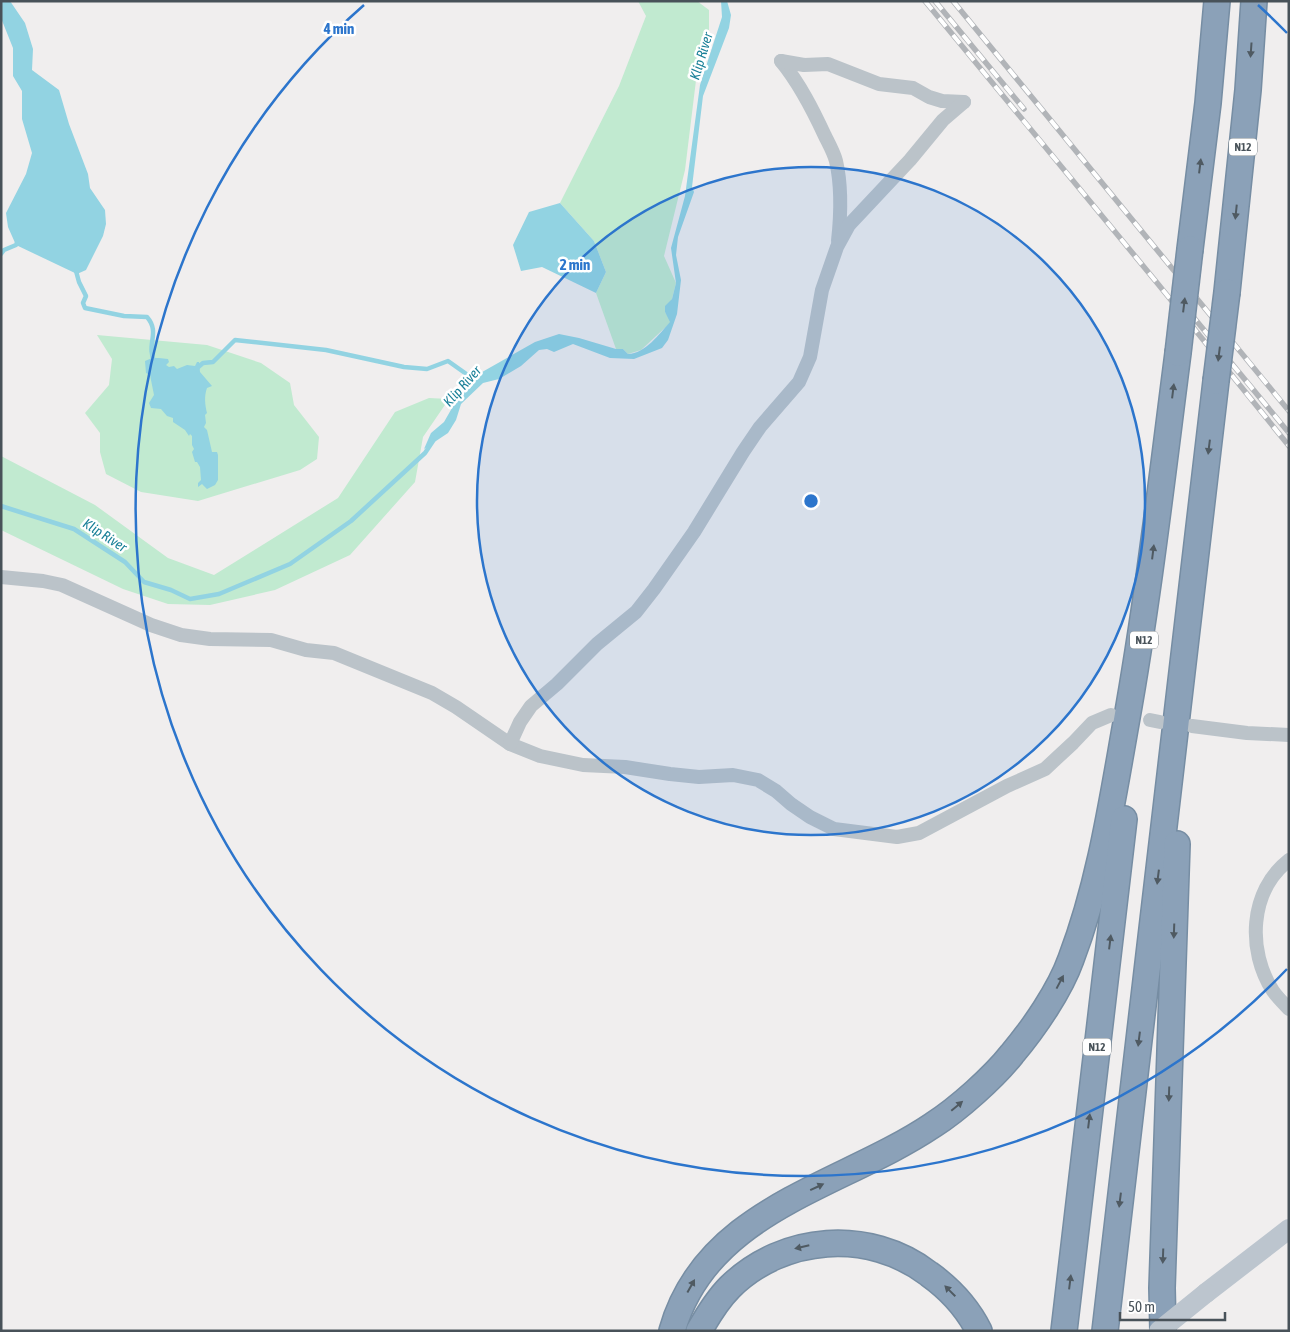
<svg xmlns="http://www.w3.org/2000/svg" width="1290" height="1332" viewBox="0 0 1290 1332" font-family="'Asap Condensed',sans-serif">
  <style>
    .green { fill: #c1ead0 }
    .water { fill: #92d3e2 }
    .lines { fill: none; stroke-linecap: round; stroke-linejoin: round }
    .stream { stroke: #92d3e2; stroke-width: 4.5 }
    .motorway-casing { stroke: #768da3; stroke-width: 28 }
    .minor { stroke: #bbc3c9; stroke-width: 14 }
    .secondary { stroke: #bcc5ce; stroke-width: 20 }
    .motorway { stroke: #8ba1b8; stroke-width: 25 }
    .rail-casing { stroke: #b1b4b8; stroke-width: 5.5 }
    .rail { stroke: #fff; stroke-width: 4; stroke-dasharray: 11; stroke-linecap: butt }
    .motorway-bridge-casing { stroke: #768da3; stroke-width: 28; stroke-linecap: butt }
    .secondary-bridge { stroke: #bcc5ce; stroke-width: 20 }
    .motorway-bridge { stroke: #8ba1b8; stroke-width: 25 }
    .oneway { fill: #4f5a62 }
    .ring { fill: none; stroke: #2c75cc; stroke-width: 2.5 }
    .labels { text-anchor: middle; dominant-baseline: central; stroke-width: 5; stroke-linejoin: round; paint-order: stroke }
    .shield { fill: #fff; stroke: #7f868b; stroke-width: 1 }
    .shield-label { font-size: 11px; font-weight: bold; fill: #485259 }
    .water-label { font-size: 14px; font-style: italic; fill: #1b8199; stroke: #fff }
    .centre { fill: #2c75cc; stroke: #fff; stroke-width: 2.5 }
    .ring-label { font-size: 15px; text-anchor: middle; font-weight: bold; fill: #2c75cc; stroke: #fff; stroke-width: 5; stroke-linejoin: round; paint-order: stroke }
  </style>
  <rect width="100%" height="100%" fill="#f0eeee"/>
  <g class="green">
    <polygon points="638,1 697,1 709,10 709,38 698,64 685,170 664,256 676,283 672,299 665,312 671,322 641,350 628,354 623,349 616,349 596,293 606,272 594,241 560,203 619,86 646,16"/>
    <polygon points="97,335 207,345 261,363 290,383 294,405 319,437 317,459 300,470 198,501 141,492 106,474 100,452 100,433 85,413 109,385 112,359"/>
    <polygon points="429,398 449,399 423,437 415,482 350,555 275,590 210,605 168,604 123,589 1,530 1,456 95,505 168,558 214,575 338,498 395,412"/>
  </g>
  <g class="water">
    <polygon points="1,1 10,1 25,23 33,49 32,70 59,90 69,124 88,174 90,188 105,210 106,224 103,236 86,270 77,274 16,245 8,227 6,213 26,174 32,153 22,119 22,91 13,76 13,48 1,18"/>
    <path d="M 721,1 L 727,1 L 731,15 L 729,28 L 703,96 L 692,187 L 694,192 L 678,237 L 676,255 L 681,280 L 677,314 L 668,340 L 662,348 L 634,359 L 610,358 L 573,344 L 554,352 L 547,349 L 539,350 L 521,366 L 499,379 L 483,383 L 461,404 L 456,420 L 448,433 L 424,449 L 431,433 L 444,422 L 468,380 L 535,342 L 559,334 L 579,338 L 616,349 L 623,349 L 628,354 C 645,354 660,333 670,322 L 665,312 L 665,306 L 672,299 L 676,283 L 671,248 L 685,196 L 700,85 L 722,17 Z"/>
    <polygon points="560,203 594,241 606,272 596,293 542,267 521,271 513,245 529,212"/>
    <path d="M 152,358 L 159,358 L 168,359 L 169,362 L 166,365 L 169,367 L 174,366 L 177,369 L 187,365 L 195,366 L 197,362 L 199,362 L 200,372 L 212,386 L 207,388 C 204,396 205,405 207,413 L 205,415 L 206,423 L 204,427 L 207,430 L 212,452 L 217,452 L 218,455 L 218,480 L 215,485 L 207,489 L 202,484 L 198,487 L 198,483 L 201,480 L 200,467 L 197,462 L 195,462 L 192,452 L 194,449 L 192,445 L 192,436 L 190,434 L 189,436 L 185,430 L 173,422 L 173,418 L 167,416 L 161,409 L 151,408 L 149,403 L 154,395 L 150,375 L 146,373 L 145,361 Z"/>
  </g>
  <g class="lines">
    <g class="stream">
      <polyline points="1,254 4,250 16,245 18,240"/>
      <path d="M 76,271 L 79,282 L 86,296 L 83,303 L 85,308 L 124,316 L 147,317 C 161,333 145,345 155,363"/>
      <polyline points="196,369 203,363 213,362 235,340 326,350 404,367 427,369 448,361 472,378 475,377"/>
      <polyline points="1,506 74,529 125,562 144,582 171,590 190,599 219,594 290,564 351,521 425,453 433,441"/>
    </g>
    <defs>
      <g id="motorway">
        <polyline points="1190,249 1208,103 1217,1"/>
        <polyline points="1227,292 1248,90 1254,1"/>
        <path d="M 672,1331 C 706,1209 841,1187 933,1125 C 958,1109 994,1077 1012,1054 C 1034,1028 1060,990 1071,959 C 1100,883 1112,802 1126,723 C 1148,600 1162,477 1178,353"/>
        <path d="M 699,1331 C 708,1315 717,1300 730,1287 C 783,1235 869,1228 929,1274 C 950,1289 967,1307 979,1331"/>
        <polyline points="1064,1331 1124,819"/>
        <polyline points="1105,1331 1216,381"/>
        <polyline points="1163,1331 1162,1288 1177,844"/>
      </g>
    </defs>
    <use href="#motorway" class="motorway-casing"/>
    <g class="minor">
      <path d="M 781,61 C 800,84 813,110 825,136 C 829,144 834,153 836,161 C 842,187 841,214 838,241"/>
      <polyline points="781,61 804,65 828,64 879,84 913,88 929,97 942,101 964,102"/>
      <polyline points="1,577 43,581 62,585 151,625 181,635 210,639 271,640 306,650 334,653 432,693 456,707 510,744 540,756 583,765 625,767 670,774 699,777 733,775 758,780 776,791 791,804 810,817 834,829 897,837 919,833 1007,786 1045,769 1073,743 1092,723 1111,715"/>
      <polyline points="1150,720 1160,722"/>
      <polyline points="1192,726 1247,733 1289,735"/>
      <polyline points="510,744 520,722 531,706 557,684 597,644 636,612 654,589 694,532 743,452 760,427 799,382 810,357 822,290 837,247 849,225 910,160 943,120 964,102"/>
      <path d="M 1289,860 C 1249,891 1247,951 1273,991 C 1278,998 1283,1003 1289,1009"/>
    </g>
    <polyline class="secondary" points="1206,1293 1289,1229"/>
    <use href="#motorway" class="motorway"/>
    <defs>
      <g id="rail">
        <polyline points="925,1 1158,284 1289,446"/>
        <polyline points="935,1 1024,109"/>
        <polyline points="953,1 1289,411"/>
        <polyline points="1190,313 1289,433"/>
      </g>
    </defs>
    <use href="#rail" class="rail-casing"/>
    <use href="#rail" class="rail"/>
    <defs>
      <g id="motorway-bridge">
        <polyline points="1178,353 1190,249"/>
        <polyline points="1216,381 1227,292"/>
      </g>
    </defs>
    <use href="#motorway-bridge" class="motorway-bridge-casing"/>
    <polyline class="secondary-bridge" points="1159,1331 1206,1293"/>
    <use href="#motorway-bridge" class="motorway-bridge"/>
  </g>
  <defs><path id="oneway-solid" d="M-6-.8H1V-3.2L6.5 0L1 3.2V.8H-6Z" transform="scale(1.25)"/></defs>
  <g class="oneway">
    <use href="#oneway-solid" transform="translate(1251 50) rotate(94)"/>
    <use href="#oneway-solid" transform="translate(1200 166) rotate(-83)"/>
    <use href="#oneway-solid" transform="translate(1236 212) rotate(96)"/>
    <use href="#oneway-solid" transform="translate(1184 305) rotate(-83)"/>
    <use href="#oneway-solid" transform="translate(1219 354) rotate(97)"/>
    <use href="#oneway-solid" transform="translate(1173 391) rotate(-83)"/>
    <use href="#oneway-solid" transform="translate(1209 447) rotate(97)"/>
    <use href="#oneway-solid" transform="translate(1153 552) rotate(-83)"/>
    <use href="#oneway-solid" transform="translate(1158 877) rotate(97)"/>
    <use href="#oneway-solid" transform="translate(1174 931) rotate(92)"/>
    <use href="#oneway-solid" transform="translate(1110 942) rotate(-83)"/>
    <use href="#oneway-solid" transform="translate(1060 982) rotate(-62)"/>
    <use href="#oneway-solid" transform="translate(1139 1039) rotate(97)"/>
    <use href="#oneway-solid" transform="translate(1169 1094) rotate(92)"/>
    <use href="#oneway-solid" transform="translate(957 1106) rotate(-40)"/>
    <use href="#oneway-solid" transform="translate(1089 1121) rotate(-83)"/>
    <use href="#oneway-solid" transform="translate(817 1187) rotate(-25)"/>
    <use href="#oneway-solid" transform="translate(1120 1200) rotate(97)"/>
    <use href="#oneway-solid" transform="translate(802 1247) rotate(167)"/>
    <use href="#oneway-solid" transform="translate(1163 1256) rotate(92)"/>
    <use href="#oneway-solid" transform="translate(1070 1282) rotate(-83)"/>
    <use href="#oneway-solid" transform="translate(691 1286) rotate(-61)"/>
    <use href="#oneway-solid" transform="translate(950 1291) rotate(-135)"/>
  </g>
  <circle cx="811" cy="501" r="334" fill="#2c75cc" fill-opacity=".12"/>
  <g class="ring">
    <circle cx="811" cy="501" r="334"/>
    <path d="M1287 969A668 668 0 1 1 364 5M1258 5A668 668 0 0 1 1287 33"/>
  </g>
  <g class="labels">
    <g class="shield">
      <rect x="1229" y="138.5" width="28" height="17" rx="4"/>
      <rect x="1130" y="631.5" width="28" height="17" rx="4"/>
      <rect x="1083" y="1038.5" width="28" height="17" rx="4"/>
    </g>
    <g class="shield-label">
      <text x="1243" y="147">N12</text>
      <text x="1144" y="640">N12</text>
      <text x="1097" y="1047">N12</text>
    </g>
    <g class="water-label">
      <text transform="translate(701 56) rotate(-73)">Klip River</text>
      <text transform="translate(462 386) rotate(-48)">Klip River</text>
      <text transform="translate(105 535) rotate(33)">Klip River</text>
    </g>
  </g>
  <circle cx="811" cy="501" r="8" class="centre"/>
  <g class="ring-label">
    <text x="339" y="34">4 min</text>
    <text x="575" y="270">2 min</text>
  </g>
  <rect width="1290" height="1332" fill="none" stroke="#485259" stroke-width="5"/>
  <path d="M1120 1312v8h105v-8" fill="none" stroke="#485259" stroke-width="2.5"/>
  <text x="1128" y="1312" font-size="15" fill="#485259" stroke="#ffffff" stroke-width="4" paint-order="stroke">50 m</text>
</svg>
